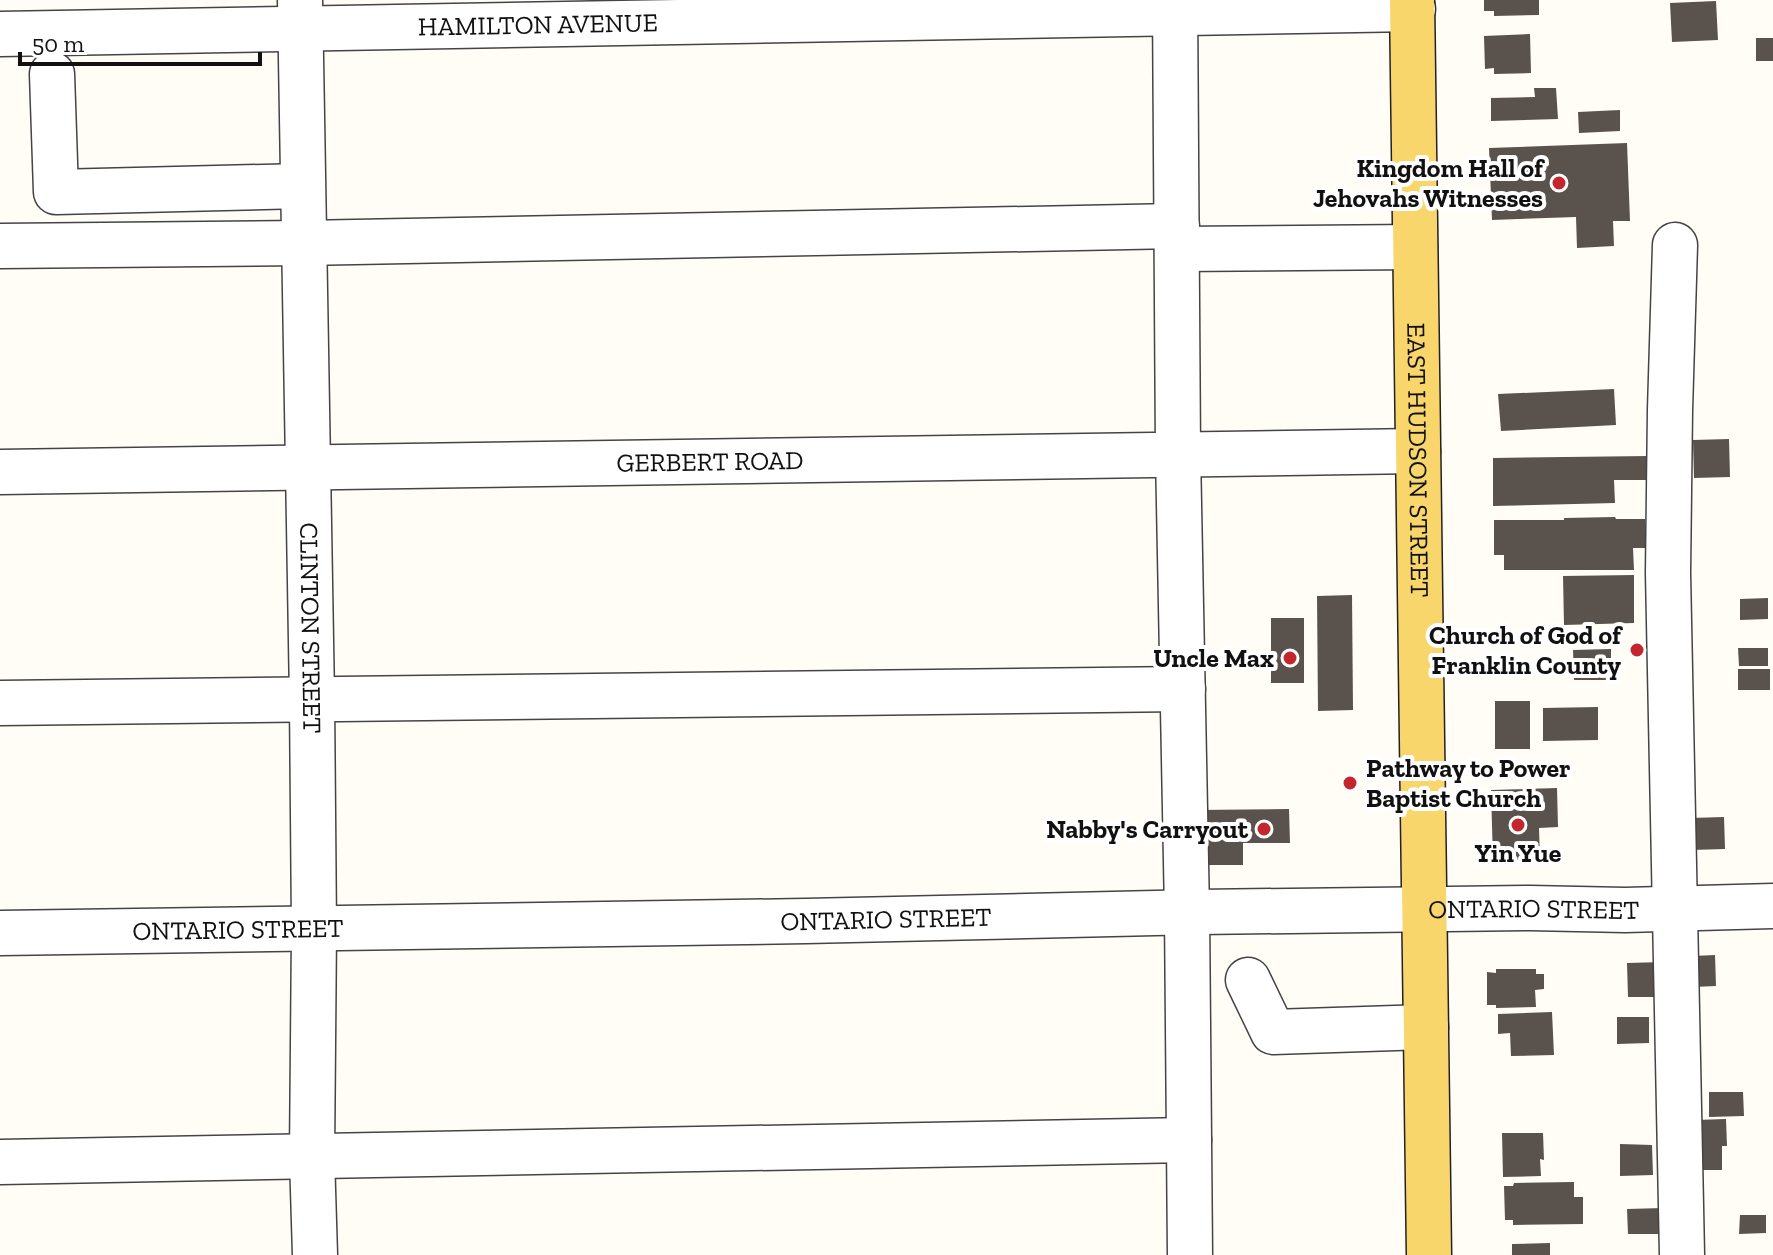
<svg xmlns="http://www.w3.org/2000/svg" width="1773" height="1255" viewBox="0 0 1773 1255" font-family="'Zilla Slab',serif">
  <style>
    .building { fill: #5a524d }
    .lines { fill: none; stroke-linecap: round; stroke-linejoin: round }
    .minor-casing { stroke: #444; stroke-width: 47 }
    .major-casing { stroke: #222; stroke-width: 47 }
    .minor { stroke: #fff; stroke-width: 44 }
    .major { stroke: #f9d66b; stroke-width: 44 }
    .poi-dot { fill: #c4262e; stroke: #fff; stroke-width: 3 }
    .labels { text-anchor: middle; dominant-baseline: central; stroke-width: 8; stroke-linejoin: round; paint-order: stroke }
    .street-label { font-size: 26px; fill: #111; stroke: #fff }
    .poi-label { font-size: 26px; font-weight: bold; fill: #111; stroke: #fff; text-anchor: end }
  </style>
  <rect width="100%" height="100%" fill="#fffdf5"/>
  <g class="building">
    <polygon points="1484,0 1539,0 1539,15 1494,16 1494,11 1484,11"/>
    <polygon points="1716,1 1718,40 1672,42 1670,3"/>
    <polygon points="1530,34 1531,73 1494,74 1494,68 1485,69 1484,36"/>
    <rect x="1756" y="38" width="17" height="23"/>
    <polygon points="1534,88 1556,88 1558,119 1491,121 1491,98 1535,97"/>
    <polygon points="1620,110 1620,131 1579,133 1578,112"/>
    <polygon points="1627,143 1630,221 1613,221 1614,246 1577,248 1576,217 1492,220 1489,148"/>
    <polygon points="1614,389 1616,425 1501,431 1498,394"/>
    <polygon points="1729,439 1730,477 1694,478 1693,440"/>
    <polygon points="1649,456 1649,480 1614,480 1615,503 1493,506 1493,458"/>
    <polygon points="1615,517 1616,519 1645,519 1646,548 1633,548 1634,570 1504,570 1504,555 1494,555 1494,520 1564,520 1564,518"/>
    <polygon points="1634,575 1634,623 1564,625 1563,576"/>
    <polygon points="1352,595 1353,710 1318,711 1317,596"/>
    <polygon points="1768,598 1768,619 1740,620 1740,599"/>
    <rect x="1271" y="618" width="33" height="65"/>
    <polygon points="1738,648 1768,648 1768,666 1739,666"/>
    <polygon points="1611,649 1611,680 1574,680 1573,650"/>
    <rect x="1738" y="669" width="32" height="21"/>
    <rect x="1495" y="701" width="35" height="48"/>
    <polygon points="1598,707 1598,740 1543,741 1543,708"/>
    <polygon points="1557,788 1558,827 1539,828 1540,859 1493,861 1491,790"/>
    <polygon points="1289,809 1290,843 1243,843 1243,865 1198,865 1197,810"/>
    <polygon points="1724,817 1725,849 1691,850 1690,818"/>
    <polygon points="1715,955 1716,986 1693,987 1693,956"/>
    <polygon points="1664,962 1664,997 1628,997 1627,963"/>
    <polygon points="1496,969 1536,969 1536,974 1544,974 1544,989 1535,990 1536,1007 1496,1008 1496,1005 1487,1005 1487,972 1496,973"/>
    <polygon points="1552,1012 1554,1055 1511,1056 1510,1033 1498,1034 1498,1014"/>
    <polygon points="1617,1017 1649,1017 1649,1043 1617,1044"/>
    <polygon points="1709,1092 1743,1092 1744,1116 1709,1117"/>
    <polygon points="1726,1119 1727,1146 1722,1146 1722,1170 1696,1170 1695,1120"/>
    <polygon points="1502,1133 1543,1133 1544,1160 1540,1159 1541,1176 1503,1177"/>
    <polygon points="1620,1144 1652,1145 1653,1175 1620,1176"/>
    <polygon points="1574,1182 1574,1197 1583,1197 1583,1224 1513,1225 1513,1220 1505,1220 1504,1186 1513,1186 1514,1183"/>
    <polygon points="1663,1208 1664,1234 1628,1234 1627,1209"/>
    <polygon points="1740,1215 1766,1215 1766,1233 1739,1234"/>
    <polygon points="1550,1243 1550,1255 1512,1255 1512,1244"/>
  </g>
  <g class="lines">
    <defs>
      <g id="minor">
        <path id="s1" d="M 300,0 L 312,699 L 314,929 L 312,1157 L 315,1255"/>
        <polyline points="1175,0 1178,453 1187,912 1190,1255"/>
        <path id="s2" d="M 0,34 L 1413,9"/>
        <polyline points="52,74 56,192 302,186"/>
        <polyline points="1675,245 1670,410 1668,573 1682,1255"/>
        <polyline points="0,246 303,243 1177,226"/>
        <polyline points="1177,249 1415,247"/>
        <path id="s3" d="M 0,472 L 1418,451"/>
        <polyline points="0,703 1183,689"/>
        <path id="s4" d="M 0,933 L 806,921 L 1198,912 L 1530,908 L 1625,910 L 1773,906"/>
        <polyline points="1248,980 1273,1032 1426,1027"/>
        <polyline points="0,1162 1189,1140"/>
      </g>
      <g id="major">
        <path id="s5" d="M 1412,0 L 1429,1255"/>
      </g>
    </defs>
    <use href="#minor" class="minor-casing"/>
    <use href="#major" class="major-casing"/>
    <use href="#minor" class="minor"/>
    <use href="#major" class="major"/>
  </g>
  <g class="poi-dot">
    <circle cx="1559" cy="183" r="8"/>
    <circle cx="1637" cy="650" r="8"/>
    <circle cx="1290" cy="658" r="8"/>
    <circle cx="1350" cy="783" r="8"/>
    <circle cx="1518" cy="825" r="8"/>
    <circle cx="1264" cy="829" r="8"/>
  </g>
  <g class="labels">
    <g class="street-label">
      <text stroke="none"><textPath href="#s2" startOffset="538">HAMILTON AVENUE</textPath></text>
      <text stroke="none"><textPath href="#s3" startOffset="710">GERBERT ROAD</textPath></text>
      <text stroke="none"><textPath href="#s5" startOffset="460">EAST HUDSON STREET</textPath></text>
      <text stroke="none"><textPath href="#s1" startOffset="628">CLINTON STREET</textPath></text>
      <text stroke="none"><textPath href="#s4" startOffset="1534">ONTARIO STREET</textPath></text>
      <text stroke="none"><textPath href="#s4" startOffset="886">ONTARIO STREET</textPath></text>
      <text stroke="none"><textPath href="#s4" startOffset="238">ONTARIO STREET</textPath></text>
    </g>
    <g class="poi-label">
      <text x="1543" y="168">Kingdom Hall of<tspan x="1543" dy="30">Jehovahs Witnesses</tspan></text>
      <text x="1621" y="635">Church of God of<tspan x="1621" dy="30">Franklin County</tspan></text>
      <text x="1274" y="658">Uncle Max</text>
      <text x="1366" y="768" text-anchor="start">Pathway to Power<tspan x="1366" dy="30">Baptist Church</tspan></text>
      <text x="1248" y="829">Nabby's Carryout</text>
      <text x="1518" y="853" text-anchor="middle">Yin Yue</text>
    </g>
  </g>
  <path d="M20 52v12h240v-12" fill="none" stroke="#111111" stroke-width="4"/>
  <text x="32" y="52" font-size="24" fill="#111111" stroke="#ffffff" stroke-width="6" paint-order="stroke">50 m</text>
</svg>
